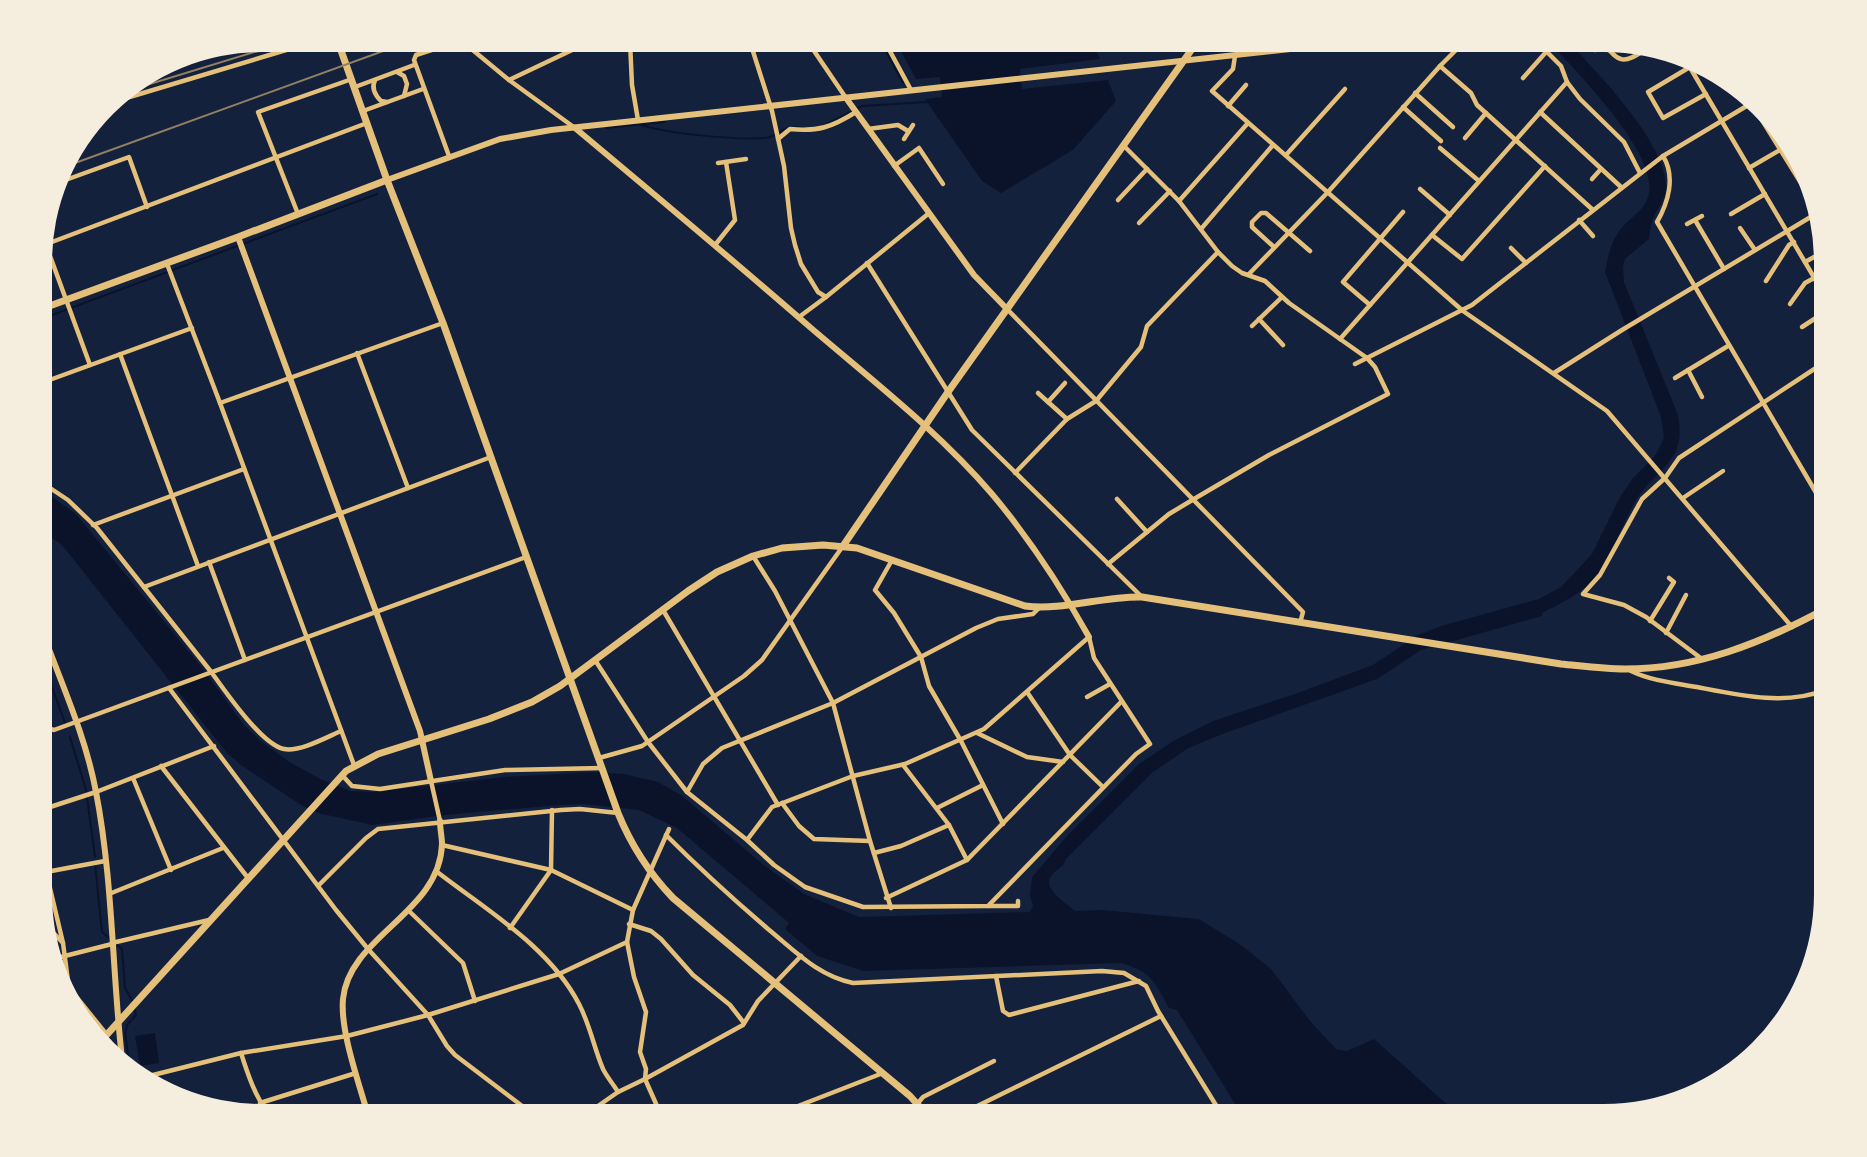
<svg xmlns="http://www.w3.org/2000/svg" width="1867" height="1157" viewBox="0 0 1867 1157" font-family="'Public Sans',sans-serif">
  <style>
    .water { fill: #0b132b }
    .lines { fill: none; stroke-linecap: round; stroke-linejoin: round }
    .stream { stroke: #0b132b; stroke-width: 2 }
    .minor { stroke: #e5c07b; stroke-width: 4.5 }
    .tertiary { stroke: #e5c07b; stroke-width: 6 }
    .secondary { stroke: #e5c07b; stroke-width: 7 }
    .rail { stroke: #918062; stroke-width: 2 }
  </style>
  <rect width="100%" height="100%" fill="#14213d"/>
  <g class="water">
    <polygon points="896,42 1093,42 1100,59 1020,69 1022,89 1108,80 1116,101 1073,150 1001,193 982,181 925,99 942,97 940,77 916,79"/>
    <path d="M 1549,42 L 1569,42 C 1598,74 1666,142 1666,187 C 1666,201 1656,209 1652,221 C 1650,227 1650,233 1649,239 L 1625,259 L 1623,267 L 1624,282 L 1678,415 C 1680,426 1681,440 1676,451 C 1667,469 1649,480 1638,497 C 1621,523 1614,558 1592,581 C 1578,595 1560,604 1542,613 L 1542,616 L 1421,650 L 1377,679 L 1217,736 L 1187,749 L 1153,772 L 1066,859 C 1064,867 1058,868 1053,874 C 1039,887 1066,903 1075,911 L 1102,910 L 1199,919 L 1241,945 L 1271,969 L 1310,1021 L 1336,1049 L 1347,1051 L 1374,1039 L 1459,1115 L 1242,1115 L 1177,1010 L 1169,1008 C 1154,981 1152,972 1121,963 L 864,971 L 817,956 L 785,929 L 789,923 L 677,828 L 639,810 L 582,804 L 560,805 L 445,815 L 372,825 L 318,813 L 301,805 L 241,765 L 227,753 L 62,545 L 44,532 L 44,491 L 76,514 L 203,669 L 244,725 L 261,741 L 288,761 L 320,779 L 351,791 L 373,792 L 504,777 L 593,772 L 624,774 L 658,782 L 681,795 L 765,866 L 804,894 L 859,917 L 1030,912 L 1033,906 L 1030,896 L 1032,877 L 1068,835 L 1139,764 L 1175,740 L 1213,721 L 1295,694 L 1373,665 L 1418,635 L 1441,626 L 1539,599 L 1561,587 L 1592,554 L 1620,497 L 1633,478 L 1655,456 L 1664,438 L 1661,417 L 1605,272 C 1608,255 1612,238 1624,225 C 1633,216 1644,210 1648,197 C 1662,157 1576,71 1549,42 Z"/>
    <polygon points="155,1033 159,1063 140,1066 135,1036"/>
  </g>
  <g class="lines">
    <g class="stream">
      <polyline points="881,42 903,83"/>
      <polyline points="312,44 320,42"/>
      <polyline points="434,44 444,42"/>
      <polyline points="827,124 862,106 927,102"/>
      <path d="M 641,125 C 671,134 734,140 765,138 C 781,136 780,124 804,128"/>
      <polyline points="606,128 665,122"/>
      <polyline points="44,318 377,194"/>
      <polyline points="44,665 65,723"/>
      <polyline points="70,737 86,790 95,857"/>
      <polyline points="95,864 102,932 112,940"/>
      <polyline points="116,944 122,949 125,988 133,1002"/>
      <polyline points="130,1067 125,1034 127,1025 136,1015 134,1007"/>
    </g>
    <g class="minor">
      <polyline points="463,42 509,80 575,128"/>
      <polyline points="630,42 632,85 638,120"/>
      <polyline points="750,42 772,111 784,166 791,228 795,245 801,264 818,292 826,297 928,214"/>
      <polyline points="808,42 846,98"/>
      <polyline points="885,42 911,90"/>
      <polyline points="1537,42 1561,66 1567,82 1580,99 1624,142 1640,173"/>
      <path d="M 1602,42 C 1621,64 1622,64 1647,49"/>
      <polyline points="1595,50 1602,43"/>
      <polyline points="1235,56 1233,69 1212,91 1463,311 1607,411 1792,627"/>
      <polyline points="1685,59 1825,296"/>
      <polyline points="173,62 196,55"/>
      <polyline points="1440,66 1471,93 1477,105 1593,210"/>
      <polyline points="1690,67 1648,92 1663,118 1706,94"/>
      <polyline points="397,72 404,76 407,84 404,96"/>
      <polyline points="1523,78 1547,51"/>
      <path d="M 375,80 C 371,88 375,95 381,101 L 387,102"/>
      <polyline points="509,80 589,42"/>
      <polyline points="355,87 414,65"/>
      <polyline points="1415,93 1453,127"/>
      <polyline points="113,102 313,42"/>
      <polyline points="1228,106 1246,85"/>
      <polyline points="1403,107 1441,141"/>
      <polyline points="363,111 423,89"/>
      <polyline points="1540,112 1621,187"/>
      <polyline points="1757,112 1809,196"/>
      <polyline points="868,129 898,125 908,131"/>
      <polyline points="1465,138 1486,113"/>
      <path d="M 778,139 L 790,129 C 818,132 832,127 856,112"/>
      <polyline points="904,139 913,125"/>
      <polyline points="1440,148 1479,181"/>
      <polyline points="1286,155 1345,89"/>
      <polyline points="449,156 414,60 416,55 456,42"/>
      <path d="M 1663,156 C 1676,177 1668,203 1657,222 L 1825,508"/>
      <polyline points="718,163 746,159"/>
      <polyline points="894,166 919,148 943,184"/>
      <polyline points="1749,168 1780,150"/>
      <polyline points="1592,179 1601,169"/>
      <polyline points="60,182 129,157 147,207"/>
      <polyline points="1420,189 1450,215"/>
      <polyline points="1118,200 1147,169"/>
      <polyline points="1179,201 1248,123"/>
      <polyline points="298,214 258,112 352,79"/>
      <polyline points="1731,214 1765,194"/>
      <polyline points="1579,220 1593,236"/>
      <polyline points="1695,220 1724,269"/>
      <polyline points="1139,223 1170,191"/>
      <polyline points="1687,224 1702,216"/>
      <polyline points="1740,228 1755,250"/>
      <polyline points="1201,229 1273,145"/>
      <polyline points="1432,235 1462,259 1545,166"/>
      <polyline points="44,245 367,123"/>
      <polyline points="46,245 90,365"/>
      <polyline points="715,245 735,220 726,162"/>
      <polyline points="1274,247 1252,227 1252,222 1261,213 1266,213 1310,251"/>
      <polyline points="1511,248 1526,263"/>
      <polyline points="1805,262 1825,251"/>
      <polyline points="867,263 972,430 1142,597"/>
      <polyline points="167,264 220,403 354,765"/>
      <polyline points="1249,274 1328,192 1440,66 1464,42"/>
      <polyline points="1766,281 1789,245 1794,242"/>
      <polyline points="1790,304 1805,283 1825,272"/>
      <polyline points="1370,305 1343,282 1403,212"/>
      <polyline points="1007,309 1303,612 1300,623"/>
      <polyline points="799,317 826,297"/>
      <polyline points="1259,319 1283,345"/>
      <polyline points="1252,326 1282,297"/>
      <polyline points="1802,327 1825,312"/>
      <polyline points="1340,339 1567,82"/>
      <polyline points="357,353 408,488"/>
      <polyline points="120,354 198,566"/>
      <polyline points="1355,364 1472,305 1663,156 1750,104"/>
      <polyline points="1688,370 1702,397"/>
      <polyline points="1554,373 1622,330 1814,215"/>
      <polyline points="1675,378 1728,346"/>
      <polyline points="44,382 192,328"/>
      <polyline points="1038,393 1067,419"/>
      <polyline points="1048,402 1065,383"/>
      <polyline points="220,403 443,323"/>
      <polyline points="1015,473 1067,419 1096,401 1141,347 1147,326 1218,252"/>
      <path d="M 44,484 L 68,500 L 97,528 L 212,673 C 225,691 262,745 284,749 C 300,752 327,737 341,731"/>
      <polyline points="1683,498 1723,471"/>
      <polyline points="1117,499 1147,532"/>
      <polyline points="93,525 244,469"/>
      <polyline points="753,556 775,591 833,703 870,841 891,908"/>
      <polyline points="892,560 875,590 894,613 921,657 929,686 961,741 1003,824"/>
      <polyline points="209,562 245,660"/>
      <polyline points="1108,564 1169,514 1194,499 1269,455 1388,394 1375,367 1367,358 1289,303 1265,281 1242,273 1232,266 1218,252 1179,201 1123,145"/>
      <polyline points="144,587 491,457"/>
      <polyline points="663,610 778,805"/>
      <polyline points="1650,621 1674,582 1669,578"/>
      <polyline points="1666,633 1686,595"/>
      <polyline points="1702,659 1646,617 1624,605 1583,594 1600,575 1642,499 1665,478 1679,458 1825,362"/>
      <polyline points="595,660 648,742 687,792 747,840 774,865 805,887 863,907 988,906 1136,754 1150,744 1094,658 1089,637 984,729 905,764 853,776 772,807 747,840"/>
      <path d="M 1631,671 C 1652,681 1674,683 1697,687 C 1738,695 1785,706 1825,690"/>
      <polyline points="169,688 336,910 368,949 428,1015 447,1046 455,1055 534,1115"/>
      <polyline points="1027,692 1070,755 1103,787"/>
      <polyline points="1087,697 1110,684"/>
      <polyline points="44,727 54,730 526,557"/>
      <polyline points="977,733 1027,757 1063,762"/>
      <polyline points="599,758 642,746 744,676 762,660 843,546"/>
      <polyline points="903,765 949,825 967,860"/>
      <polyline points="161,766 248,878"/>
      <polyline points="342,775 352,786 380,789 505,770 603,768"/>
      <polyline points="133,778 171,870"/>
      <polyline points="431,781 440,821"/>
      <polyline points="687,792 703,764 722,748 833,703 976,628 998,619 1033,614 1039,608"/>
      <polyline points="782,803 799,826 814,839 870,841"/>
      <polyline points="937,808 983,785"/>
      <polyline points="44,809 96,792 214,746"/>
      <path d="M 666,835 C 699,868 733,899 768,929 C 795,951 818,976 853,983 L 1102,971 L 1124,973 L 1146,986 L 1158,1011 L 1222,1115"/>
      <polyline points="442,845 551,870 633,910"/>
      <polyline points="874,853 901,846 949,825"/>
      <polyline points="44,863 63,943 68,981 74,994 107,1035"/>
      <path d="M 436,871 C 486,910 549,946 579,1004 C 590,1025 594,1048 603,1069 C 607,1077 613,1084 618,1092"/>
      <polyline points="46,872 105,861"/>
      <polyline points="319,885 366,838 378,829 561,810 580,809 618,813"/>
      <polyline points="109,894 223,848"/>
      <polyline points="886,898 967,860 1121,702"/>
      <polyline points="988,906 1018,906 1018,901"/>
      <polyline points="409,911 463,963 475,1001"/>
      <polyline points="44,923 63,943"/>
      <polyline points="629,924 651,931 661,939 693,975 730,1005 744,1023"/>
      <polyline points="510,928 551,870 552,810"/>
      <polyline points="112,943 209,920"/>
      <polyline points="57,958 112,944"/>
      <polyline points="996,976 1003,1011 1009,1015 1139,981"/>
      <path d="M 241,1053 C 248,1075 255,1096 269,1115"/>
      <polyline points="141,1078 241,1053 347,1036 428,1015 559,974 627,942"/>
      <polyline points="260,1103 356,1073"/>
      <polyline points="918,1103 923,1097 994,1061"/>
      <polyline points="585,1115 618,1092 645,1079 743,1025 758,1001 801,956"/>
      <polyline points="661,1115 645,1079 646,1069 640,1052 646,1012 634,977 627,942 633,910 669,829"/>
      <polyline points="787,1115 798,1106 883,1073"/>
      <polyline points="959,1115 1161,1016"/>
    </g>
    <g class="tertiary">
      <polyline points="846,98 974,275 1007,309"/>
      <path d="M 575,128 C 654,194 733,260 811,328 C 873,381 939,432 992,494 C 1029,538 1061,587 1089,637"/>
      <polyline points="387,180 500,139 551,130 1354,42"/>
      <polyline points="238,237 420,731 431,781"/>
      <path d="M 44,636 C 63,687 86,738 96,792 C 113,880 112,970 122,1059"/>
      <path d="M 368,1115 C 359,1083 340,1031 343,999 C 349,936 440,913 442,844 C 442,837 440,829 440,821"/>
    </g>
    <g class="secondary">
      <path d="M 338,42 L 387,180 L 443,323 L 618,813 C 631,845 649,873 673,898 L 910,1096 L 927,1115"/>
      <polyline points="44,308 238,237 387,180"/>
      <polyline points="843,546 948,392 1197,42"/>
      <path d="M 102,1040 L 346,771 L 378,754 L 489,719 L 532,702 L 560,686 L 688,591 L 717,572 L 753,556 L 782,548 L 823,545 L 857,548 L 1025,606 C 1062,611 1103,596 1142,597 L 1561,664 C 1582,666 1603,669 1625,669 C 1697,669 1762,643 1825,609"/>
    </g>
    <g class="rail">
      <polyline points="127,91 287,42"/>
      <polyline points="64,167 408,42"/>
    </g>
  </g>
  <path d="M0 0H1867V1157H0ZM262 52H1604A210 210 0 0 1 1814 262V894A210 210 0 0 1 1604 1104H262A210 210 0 0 1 52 894V262A210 210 0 0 1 262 52Z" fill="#f5edde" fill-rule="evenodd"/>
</svg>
